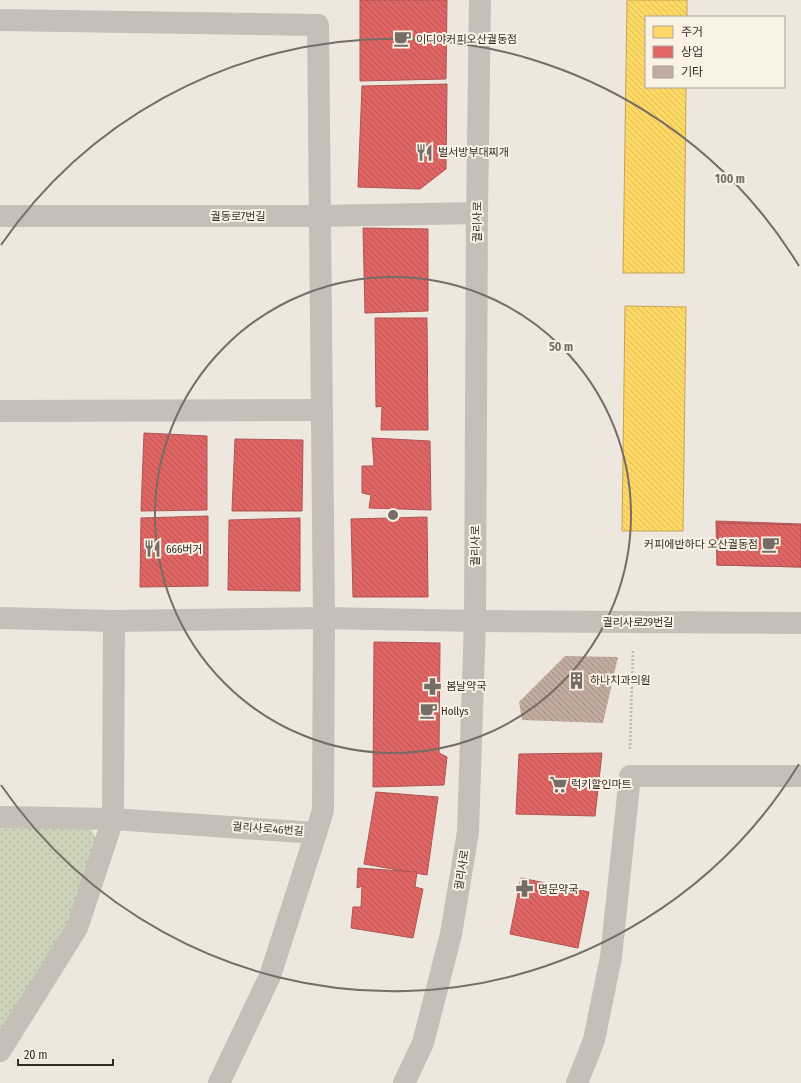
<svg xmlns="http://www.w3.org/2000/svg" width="801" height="1083" viewBox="0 0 801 1083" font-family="'Fira Sans Condensed','Noto Sans KR',sans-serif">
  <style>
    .grass { fill: url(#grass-dots) }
    .homes { fill: url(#homes-back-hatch); stroke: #c3a553 }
    .shops { fill: url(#shops-back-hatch); stroke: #ad5553 }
    .building { fill: url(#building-back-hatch) }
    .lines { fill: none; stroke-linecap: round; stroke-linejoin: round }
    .path { stroke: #bfb8b0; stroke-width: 2.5; stroke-dasharray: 2 2; stroke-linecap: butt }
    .minor { stroke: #c6bfb8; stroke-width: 22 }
    .ring { fill: none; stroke: #766d66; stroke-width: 2 }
    .labels { text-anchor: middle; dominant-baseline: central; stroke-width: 4; stroke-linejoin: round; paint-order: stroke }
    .poi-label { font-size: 11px; fill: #362c26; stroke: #faf2e5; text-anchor: start }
    .street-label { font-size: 11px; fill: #362c26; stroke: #faf2e5 }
    .centre { fill: #766d66; stroke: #faf2e5; stroke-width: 2 }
    .ring-label { font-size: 12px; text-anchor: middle; font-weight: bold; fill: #766d66; stroke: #faf2e5; stroke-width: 4; stroke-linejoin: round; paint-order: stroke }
  </style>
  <defs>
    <pattern id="grass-dots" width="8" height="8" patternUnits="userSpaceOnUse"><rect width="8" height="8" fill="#ccd3b8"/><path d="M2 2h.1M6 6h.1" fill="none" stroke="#b0b59e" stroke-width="1.8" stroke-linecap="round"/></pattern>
    <pattern id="homes-back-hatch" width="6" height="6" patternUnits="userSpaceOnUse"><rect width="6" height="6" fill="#ffd966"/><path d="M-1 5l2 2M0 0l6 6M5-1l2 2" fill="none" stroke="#dbba58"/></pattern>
    <pattern id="shops-back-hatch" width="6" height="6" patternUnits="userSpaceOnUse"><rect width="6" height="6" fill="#e06666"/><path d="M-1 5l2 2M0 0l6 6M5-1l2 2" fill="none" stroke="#b65454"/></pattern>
    <pattern id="building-back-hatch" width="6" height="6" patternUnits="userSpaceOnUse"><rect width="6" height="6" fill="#c2ac9f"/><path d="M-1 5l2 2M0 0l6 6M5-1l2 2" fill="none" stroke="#9e8c81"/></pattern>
  </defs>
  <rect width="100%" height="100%" fill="#ede7de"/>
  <polygon class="grass" points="0,827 90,828 96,838 66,928 0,1031"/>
  <g class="homes">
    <polygon points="627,0 687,0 687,17 646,17 646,87 686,87 684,273 623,273"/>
    <polygon points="625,306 686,307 683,531 622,531"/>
  </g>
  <g class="shops">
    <polygon points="360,0 447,0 446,79 360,81"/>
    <polygon points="447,84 446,169 420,189 358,187 362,86"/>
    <polygon points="363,228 428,229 428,311 365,313"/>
    <polygon points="375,318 427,318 428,430 381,430 382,406 376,407"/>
    <polygon points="144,433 207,436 207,510 141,511"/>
    <polygon points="372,438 430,441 431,510 369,508 371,495 362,493 362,466 374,466"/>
    <polygon points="235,439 303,440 302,511 232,511"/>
    <polygon points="208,516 208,586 140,587 141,518"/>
    <polygon points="427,517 428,597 353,597 351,519"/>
    <polygon points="300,518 300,591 228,590 229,520"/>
    <polygon points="716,521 801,524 801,567 717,565"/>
    <polygon points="718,523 801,525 801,567 717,565"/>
    <polygon points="374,642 440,643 439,753 447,757 444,785 373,787"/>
    <polygon points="602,753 595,816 516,814 519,754"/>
    <polygon points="376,792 438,797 427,875 364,864"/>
    <polygon points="358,868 417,872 415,887 423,889 413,938 351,928 353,907 361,907 362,886 357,888"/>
    <polygon points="521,878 589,892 578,948 510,934"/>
  </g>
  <polygon class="building" points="565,656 618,657 603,723 522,720 519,702"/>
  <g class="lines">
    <polyline class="path" points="630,749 633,650"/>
    <g class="minor">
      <polyline points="0,20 318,25 324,618 323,810 316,833"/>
      <polyline points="0,216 320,216 477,213"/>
      <polyline points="0,411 322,410"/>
      <polyline points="0,618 114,621 324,618 475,621 801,623"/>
      <polyline points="0,817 113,819 316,833 270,976 219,1083"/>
      <polyline points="0,1051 77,928 113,819 114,621"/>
      <polyline points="404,1083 423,1043 451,934 468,832 475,621 477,213 480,0"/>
      <polyline points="577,1083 594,1040 611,957 630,776 801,776"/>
    </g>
  </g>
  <g class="ring">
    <circle cx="393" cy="515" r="238"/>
    <path d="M799 764A476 476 0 0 1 1 785M1 245A476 476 0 0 1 799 266"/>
  </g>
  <defs>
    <symbol id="cafe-bare" viewBox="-9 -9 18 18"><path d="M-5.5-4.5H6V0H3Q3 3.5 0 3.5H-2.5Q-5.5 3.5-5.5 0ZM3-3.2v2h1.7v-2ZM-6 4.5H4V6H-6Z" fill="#766d66" stroke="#faf2e5" stroke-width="2.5" paint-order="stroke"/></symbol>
    <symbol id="restaurant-bare" viewBox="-9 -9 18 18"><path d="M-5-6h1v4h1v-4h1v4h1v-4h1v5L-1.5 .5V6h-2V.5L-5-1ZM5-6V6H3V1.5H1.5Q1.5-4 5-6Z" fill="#766d66" stroke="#faf2e5" stroke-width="2.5" paint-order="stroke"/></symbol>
    <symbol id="building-bare" viewBox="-9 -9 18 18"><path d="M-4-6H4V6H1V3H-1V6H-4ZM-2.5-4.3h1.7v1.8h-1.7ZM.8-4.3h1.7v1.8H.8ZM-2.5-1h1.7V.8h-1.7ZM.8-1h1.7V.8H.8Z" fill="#766d66" stroke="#faf2e5" stroke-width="2.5" paint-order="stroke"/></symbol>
    <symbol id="pharmacy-bare" viewBox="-9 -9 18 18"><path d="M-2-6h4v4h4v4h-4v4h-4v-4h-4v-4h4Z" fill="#766d66" stroke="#faf2e5" stroke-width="2.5" paint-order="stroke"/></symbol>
    <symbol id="supermarket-bare" viewBox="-9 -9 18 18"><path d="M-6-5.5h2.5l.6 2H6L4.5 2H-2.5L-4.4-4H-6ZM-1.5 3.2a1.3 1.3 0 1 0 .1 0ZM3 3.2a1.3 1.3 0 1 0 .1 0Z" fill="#766d66" stroke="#faf2e5" stroke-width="2.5" paint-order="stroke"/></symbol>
  </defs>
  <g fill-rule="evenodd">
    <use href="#cafe-bare" x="390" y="26" width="25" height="25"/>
    <use href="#restaurant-bare" x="412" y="140" width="25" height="25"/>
    <use href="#cafe-bare" x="758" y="532" width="25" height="25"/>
    <use href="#restaurant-bare" x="140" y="536" width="25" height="25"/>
    <use href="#building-bare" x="564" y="668" width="25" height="25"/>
    <use href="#pharmacy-bare" x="420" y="674" width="25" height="25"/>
    <use href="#cafe-bare" x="416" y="698" width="25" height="25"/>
    <use href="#supermarket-bare" x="546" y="772" width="25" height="25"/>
    <use href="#pharmacy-bare" x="512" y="876" width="25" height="25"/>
  </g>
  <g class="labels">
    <g class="poi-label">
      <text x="416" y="39">이디야커피오산궐동점</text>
      <text x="438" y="152">벌서방부대찌개</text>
      <text x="758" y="544" text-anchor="end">커피에반하다 오산궐동점</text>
      <text x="166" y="549">666버거</text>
      <text x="590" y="680">하나치과의원</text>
      <text x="446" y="686">봄날약국</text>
      <text x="441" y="711">Hollys</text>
      <text x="571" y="784">럭키할인마트</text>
      <text x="538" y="889">명문약국</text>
    </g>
    <g class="street-label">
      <text x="238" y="216">궐동로7번길</text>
      <text transform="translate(477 222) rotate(-90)">궐리사로</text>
      <text transform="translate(475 546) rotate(-90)">궐리사로</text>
      <text x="638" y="622">궐리사로29번길</text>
      <text transform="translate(268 829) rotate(4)">궐리사로46번길</text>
      <text transform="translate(462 870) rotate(-81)">궐리사로</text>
    </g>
  </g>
  <circle cx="393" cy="515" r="6" class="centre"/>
  <g class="ring-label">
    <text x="730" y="183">100 m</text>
    <text x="561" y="351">50 m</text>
  </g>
  <rect x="645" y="16" width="140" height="72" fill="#faf2e5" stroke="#aca399"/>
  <rect x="653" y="26" width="20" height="12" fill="#ffd966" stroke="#aca399"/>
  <text x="681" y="36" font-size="12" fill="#362c26">주거</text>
  <rect x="653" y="46" width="20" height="12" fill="#e06666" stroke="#aca399"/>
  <text x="681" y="56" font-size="12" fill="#362c26">상업</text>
  <rect x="653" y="66" width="20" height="12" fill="#c2ac9f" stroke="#aca399"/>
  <text x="681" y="76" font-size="12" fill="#362c26">기타</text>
  <path d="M18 1059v6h95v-6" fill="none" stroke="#362c26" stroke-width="2"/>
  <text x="24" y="1059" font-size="12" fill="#362c26" stroke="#faf2e5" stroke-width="3" paint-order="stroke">20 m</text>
</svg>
